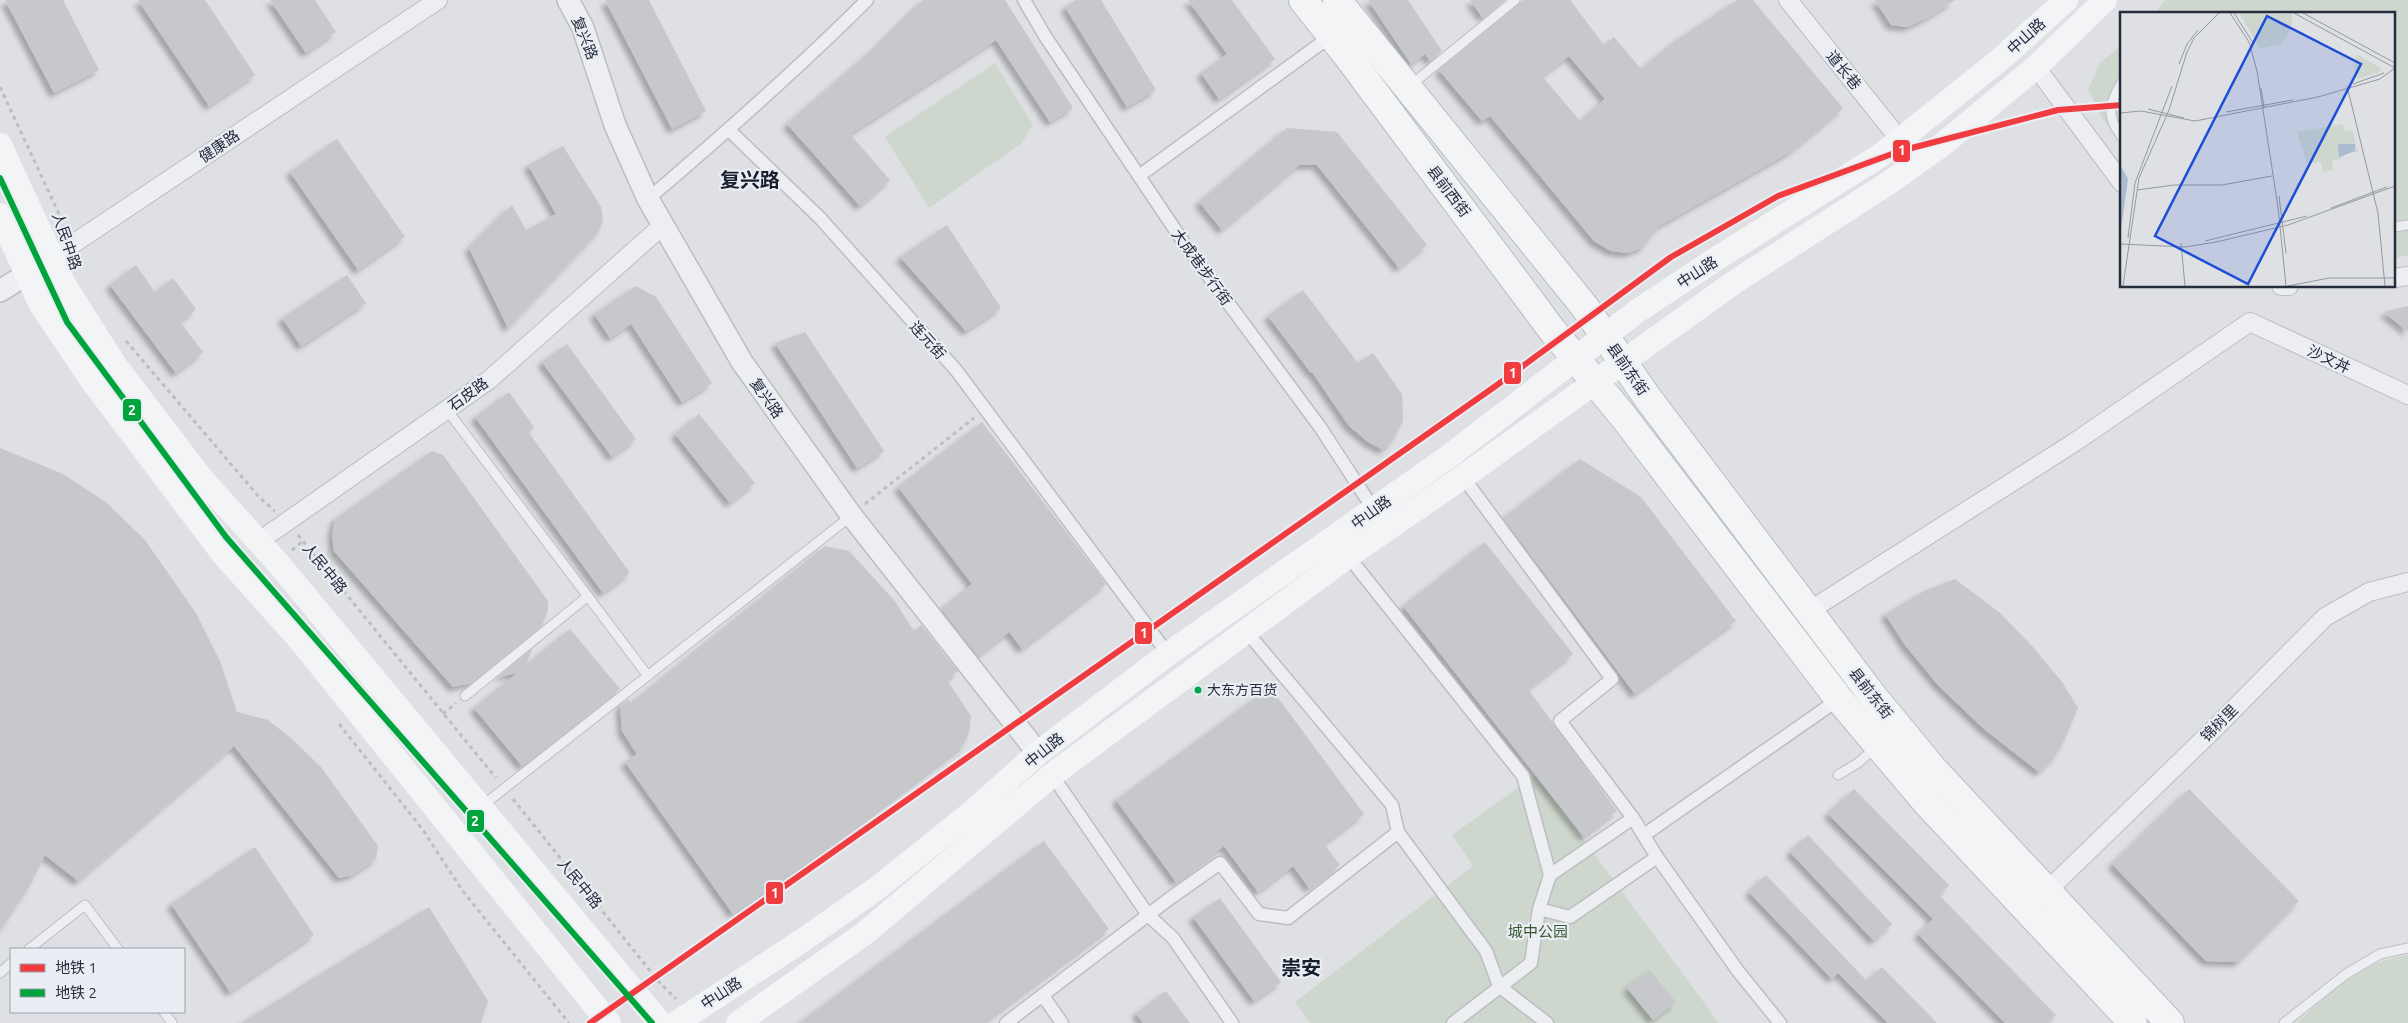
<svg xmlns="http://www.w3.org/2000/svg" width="2408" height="1023" viewBox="0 0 2408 1023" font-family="Ubuntu,'Noto Sans SC',sans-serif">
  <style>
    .green { fill: #ced7ce }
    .building { fill: #c6c8cb; fill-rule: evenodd; filter: url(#shadow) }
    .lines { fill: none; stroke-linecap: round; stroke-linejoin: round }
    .service-casing { stroke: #bcbec1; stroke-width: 11 }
    .pedestrian-casing { stroke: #bcbec1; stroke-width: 15 }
    .minor-casing { stroke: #bcbec1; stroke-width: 20 }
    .tertiary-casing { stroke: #bcbec1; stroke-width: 24 }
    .primary-casing { stroke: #babdc1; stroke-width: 30 }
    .path { stroke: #bdbec4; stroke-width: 3; stroke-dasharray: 4 4; stroke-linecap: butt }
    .service { stroke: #edeef1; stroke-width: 9 }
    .pedestrian { stroke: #edeef1; stroke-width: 12 }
    .minor { stroke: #edeef1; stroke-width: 18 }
    .tertiary { stroke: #edeef1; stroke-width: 21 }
    .secondary { stroke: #f2f4f5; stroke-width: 24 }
    .primary { stroke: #f2f4f5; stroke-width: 28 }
    .metro-1-casing { stroke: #eaeef4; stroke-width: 10 }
    .metro-2-casing { stroke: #eaeef4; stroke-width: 10 }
    .metro-1 { stroke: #f03b3f; stroke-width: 6 }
    .metro-2 { stroke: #00a43c; stroke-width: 6 }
    .bus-dot { fill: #00a651; stroke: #eaeef4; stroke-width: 2 }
    .labels { text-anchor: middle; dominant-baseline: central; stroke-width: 4.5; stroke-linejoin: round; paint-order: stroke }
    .bus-label { font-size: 14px; fill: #252d3d; stroke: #eaeef4; text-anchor: start }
    .street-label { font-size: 15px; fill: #252d3d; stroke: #eaeef4 }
    .park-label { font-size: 15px; fill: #395932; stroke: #eaeef4 }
    .district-label { font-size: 20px; font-weight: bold; fill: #171f2d; stroke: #eaeef4 }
    .inset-road { fill: none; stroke: #9498a1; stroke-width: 1 }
    .view { fill: #1d4ed8; fill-opacity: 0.15; stroke: #1d4ed8; stroke-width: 2.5 }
    .inset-edge { fill: none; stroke: #252d3d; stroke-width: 2.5 }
    .line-badge { stroke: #eaeef4; stroke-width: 2 }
    .badge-label { font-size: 14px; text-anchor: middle; font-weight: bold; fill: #fff }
  </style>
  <defs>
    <filter id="shadow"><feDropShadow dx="-4.5" dy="4.5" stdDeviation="2.5" flood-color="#0004"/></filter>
  </defs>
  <rect width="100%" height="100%" fill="#dee0e3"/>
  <g class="green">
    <polygon points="2165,0 2408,0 2408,255 2394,258 2394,14 2155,14"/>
    <polygon points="2122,45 2122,146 2101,116 2088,90 2100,63"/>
    <polygon points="995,63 1033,125 1021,144 929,208 885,137"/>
    <polygon points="1536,775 1719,1023 1310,1023 1295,1002 1473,866 1452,835"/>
    <path d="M 2408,955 L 2408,1023 L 2297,1023 C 2328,994 2364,960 2408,955 Z"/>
  </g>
  <g class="building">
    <polygon points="5,0 63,0 99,70 54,93"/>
    <polygon points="138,0 205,0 255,75 209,106"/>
    <polygon points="270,0 315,0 336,32 306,53"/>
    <polygon points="605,0 649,0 706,111 672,129"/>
    <polygon points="923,0 1005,0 1073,108 1050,122 996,40 850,134 890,180 860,206 787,124 877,46"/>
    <polygon points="1076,0 1101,0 1156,90 1127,107 1065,7"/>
    <polygon points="1188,0 1232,0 1275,59 1219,99 1201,73 1227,54"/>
    <polygon points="1368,0 1408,0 1442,51 1430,61 1425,54 1411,64"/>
    <polygon points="1470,0 1505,0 1483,18"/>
    <path d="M 1523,0 L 1570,0 L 1604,45 L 1614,37 L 1641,69 L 1675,41 L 1737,0 L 1753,0 L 1843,108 L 1792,151 L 1659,226 L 1643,247 L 1628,253 L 1611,251 L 1594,241 L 1490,116 L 1482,121 L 1439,70 ZM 1569,56 L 1605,99 L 1580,121 L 1542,76 Z"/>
    <polygon points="1875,0 1955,0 1927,18 1907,27 1891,25"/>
    <polygon points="1287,128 1337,132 1427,245 1399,268 1317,165 1299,165 1222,230 1199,202"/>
    <polygon points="337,139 405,237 358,270 290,172"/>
    <polygon points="563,146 601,207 603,220 599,231 508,328 469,248 512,205 526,230 556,214 528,165"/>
    <polygon points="947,225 1001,308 966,331 900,257"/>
    <polygon points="136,265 155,292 173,278 196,309 180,322 203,352 176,373 110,285"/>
    <polygon points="347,275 366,303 301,346 282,318"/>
    <polygon points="636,286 656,297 712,383 682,402 631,324 610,338 594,314"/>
    <polygon points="1303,290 1358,363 1373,353 1402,394 1403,421 1393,440 1383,450 1368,442 1349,426 1312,372 1311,373 1268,316"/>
    <polygon points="2408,306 2408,332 2384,312"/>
    <polygon points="805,332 884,451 857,468 775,343"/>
    <polygon points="567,344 636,439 612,457 542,362"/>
    <polygon points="509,392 534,427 529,433 630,573 603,593 475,417"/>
    <polygon points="699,414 755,483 730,503 675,434"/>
    <polygon points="982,422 1106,584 1022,649 1009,632 978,656 941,609 972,584 898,487"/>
    <polygon points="0,448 63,474 107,503 145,540 196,613 220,661 237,712 268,720 292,739 321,767 378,846 376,859 352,875 339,878 234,746 78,881 45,855 29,887 0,931"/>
    <polygon points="432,451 443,455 548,601 548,610 542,626 471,683 453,687 334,551 332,534 335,519"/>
    <polygon points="1580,459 1641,497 1736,621 1635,694 1503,518"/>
    <polygon points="1485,542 1573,654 1528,689 1617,811 1584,837 1403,606"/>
    <polygon points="825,546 849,551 894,600 914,631 921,625 958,671 947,680 971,716 969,733 963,746 825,850 733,914 625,762 637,754 622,731 620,706 628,699 631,703"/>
    <polygon points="1955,579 1999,612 2032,646 2062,682 2078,708 2064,741 2054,758 2039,772 1984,729 1938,685 1905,645 1885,614 1926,590"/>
    <polygon points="570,629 620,689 522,766 474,708 517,673 498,677 532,649 526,665"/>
    <polygon points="1270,687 1364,814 1324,844 1340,865 1309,888 1293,866 1258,892 1224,846 1176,882 1116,800"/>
    <polygon points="1854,789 1949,885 1939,895 2056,1015 2048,1023 2005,1023 1918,934 1933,919 1828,814"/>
    <polygon points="2189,789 2299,901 2238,962 2206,961 2112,864"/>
    <polygon points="1808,835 1892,924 1874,941 1790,852"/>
    <polygon points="1044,841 1109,929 983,1023 799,1023"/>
    <polygon points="255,847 314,935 230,992 171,904"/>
    <polygon points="1766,875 1867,981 1882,967 1937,1023 1888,1023 1838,973 1832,979 1749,892"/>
    <polygon points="1220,898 1281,982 1254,1001 1193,917"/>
    <polygon points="429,907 488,1001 481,1023 241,1023"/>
    <polygon points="1650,970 1676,1002 1653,1020 1627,988"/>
    <polygon points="1166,991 1190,1023 1143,1023 1136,1013"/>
  </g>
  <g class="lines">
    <defs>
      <g id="service">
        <path d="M 2122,82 C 2109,104 2105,115 2122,137"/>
        <polyline points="1411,85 1515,0"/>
        <polyline points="2394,227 2408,225"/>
        <polyline points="447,410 648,676"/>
        <polyline points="465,696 588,596"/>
        <polyline points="1838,775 1858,763 1876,747"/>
        <polyline points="482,806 851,516"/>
        <polyline points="29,949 85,905 118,949"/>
        <polyline points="0,973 11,963"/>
        <polyline points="164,1012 172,1023"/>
        <polyline points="2284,1023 2346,974 2380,954 2408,948"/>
      </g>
      <g id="pedestrian">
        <polyline points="1024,0 1045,36 1186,246 1320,427 1376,513"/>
        <polyline points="729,130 820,218 956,370 1168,654"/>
        <polyline points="1139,176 1331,36"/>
        <path d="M 648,199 C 723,135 797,70 867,0"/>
        <polyline points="1463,477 1612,679 1560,721 1633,818 1657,857 1738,971 1780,1023"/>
        <polyline points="1348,556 1523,776 1550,875"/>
        <polyline points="1052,775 1148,915 1173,938 1232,1023"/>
        <polyline points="1633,818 1550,875 1539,909 1570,917 1657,857"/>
        <polyline points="1398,832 1486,951 1499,986 1547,1023"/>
        <polyline points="1644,835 1839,699"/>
        <polyline points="1043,996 1062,1023"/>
        <polyline points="1006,1023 1169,899 1220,863 1259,914 1288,918 1398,832 1392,805 1246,631"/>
        <polyline points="1453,1023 1531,963 1539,909"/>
      </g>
      <g id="minor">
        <polyline points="1788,0 1900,140"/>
        <polyline points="2036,67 2122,183"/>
        <polyline points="52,258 438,0"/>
        <polyline points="2394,278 2408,276"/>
        <polyline points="2281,286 2289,286"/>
        <polyline points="258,542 489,380 662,226"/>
        <polyline points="1809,611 2075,442 2250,322 2408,395"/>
        <polyline points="2047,891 2212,731 2325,617 2369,592 2408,582"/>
      </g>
      <g id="tertiary">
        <polyline points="568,0 583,28 615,125 648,199 742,362 851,515 1038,753"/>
        <polyline points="0,291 52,258"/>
      </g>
      <g id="primary">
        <polyline points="1303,0 1346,54 1552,330 1623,416 1839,699 1927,803 2133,1023"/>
        <polyline points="1337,0 1584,306 1647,397 1872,695 1933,769 2170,1023"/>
      </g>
    </defs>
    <use href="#service" class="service-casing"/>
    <use href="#pedestrian" class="pedestrian-casing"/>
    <use href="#minor" class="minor-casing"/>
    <use href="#tertiary" class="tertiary-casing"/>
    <use href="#primary" class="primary-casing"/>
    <g class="path">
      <polyline points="0,87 59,214 64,229"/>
      <polyline points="126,341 259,497 275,511"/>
      <polyline points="865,504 974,418"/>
      <polyline points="298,535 496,778"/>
      <polyline points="292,550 303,541"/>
      <polyline points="443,714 456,703"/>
      <polyline points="339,724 423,830 462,890 569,1023"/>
      <polyline points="513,799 659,982 676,999"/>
    </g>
    <use href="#service" class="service"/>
    <use href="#pedestrian" class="pedestrian"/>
    <use href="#minor" class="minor"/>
    <use href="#tertiary" class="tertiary"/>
    <g class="secondary">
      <polyline points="0,145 65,286 115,365 202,479 277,562 660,1023"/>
      <polyline points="0,215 41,305 93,382 223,554 299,639 609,1023"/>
      <polyline points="676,1023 803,940 876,889 977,808 1038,753 1168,654 1448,457 1636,312 1719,257 1881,155 2002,58 2066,0"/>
      <polyline points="738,1023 865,933 1052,775 1348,556 1463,477 1733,283 1890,182 1942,145 2036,67 2105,0"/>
    </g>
    <use href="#primary" class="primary"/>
    <defs>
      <polyline id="metro-1" points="590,1023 1497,385 1671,257 1778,196 1900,151 2058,110 2122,105"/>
      <polyline id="metro-2" points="0,178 67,322 226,537 652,1023"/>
    </defs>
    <use href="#metro-1" class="metro-1-casing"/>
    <use href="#metro-2" class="metro-2-casing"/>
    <use href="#metro-1" class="metro-1"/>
    <use href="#metro-2" class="metro-2"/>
  </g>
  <circle class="bus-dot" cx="1198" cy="690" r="4.5"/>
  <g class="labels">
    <g class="bus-label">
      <text x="1207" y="690">大东方百货</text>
    </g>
    <g class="street-label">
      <text transform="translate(2026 36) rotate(-42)">中山路</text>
      <text transform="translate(585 38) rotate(68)">复兴路</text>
      <text transform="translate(1844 70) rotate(51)">道长巷</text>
      <text transform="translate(219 146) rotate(-34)">健康路</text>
      <text transform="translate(1449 191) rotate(53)">县前西街</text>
      <text transform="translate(67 241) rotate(71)">人民中路</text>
      <text transform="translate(1202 267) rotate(54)">大成巷步行街</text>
      <text transform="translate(1697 272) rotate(-33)">中山路</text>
      <text transform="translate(928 340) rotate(48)">连元街</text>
      <text transform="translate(2329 359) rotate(25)">沙文丼</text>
      <text transform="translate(1628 369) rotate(55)">县前东街</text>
      <text transform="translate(468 394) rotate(-36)">石皮路</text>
      <text transform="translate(767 398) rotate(55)">复兴路</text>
      <text transform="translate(1371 512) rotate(-36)">中山路</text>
      <text transform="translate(325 568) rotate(51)">人民中路</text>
      <text transform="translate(1871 693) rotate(52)">县前东街</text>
      <text transform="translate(2219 723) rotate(-45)">锦树里</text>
      <text transform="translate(1044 750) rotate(-39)">中山路</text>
      <text transform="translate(580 883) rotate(51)">人民中路</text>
      <text transform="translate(721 993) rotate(-33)">中山路</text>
    </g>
    <g class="park-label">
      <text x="1538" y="931">城中公园</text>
    </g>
    <g class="district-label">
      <text x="750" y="179">复兴路</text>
      <text x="1301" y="967">崇安</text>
    </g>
  </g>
  <g transform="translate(2120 12)">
    <rect width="275" height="275" fill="#dee0e3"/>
    <path d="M 119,1 L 171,2 L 173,7 L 168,23 L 161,32 L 140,37 ZM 237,42 L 260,56 L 260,60 L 237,67 L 234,53 ZM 223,112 L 224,119 L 232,118 L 238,140 L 225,142 L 220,147 L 212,149 L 213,158 L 203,160 L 201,150 L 187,152 L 177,120 Z" fill="#ced7ce"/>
    <path d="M 0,118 L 1,154 L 8,167 L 0,224 ZM 235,132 L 235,139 L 219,145 L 218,132 Z" fill="#aabcd0"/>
    <path class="inset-road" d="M 110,1 L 129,30 L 137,59 L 158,195 L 166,274M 114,1 L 133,31M 174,1 L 275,56M 183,1 L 275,51M 59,52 L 67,32 L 78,18M 233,72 L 264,61M 227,74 L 258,201 L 265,274M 141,76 L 144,95M 28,97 L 64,106M 106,100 L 173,88M 0,101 L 21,99 L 75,109 L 198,85 L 260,67 L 275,56M 17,178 L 54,173 L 102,173 L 152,164M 159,184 L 166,241M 211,196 L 267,175M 8,226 L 15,171 L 52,74M 85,229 L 187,204M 61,231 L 65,274M 0,232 L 65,235 L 96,230 L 168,213 L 275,174M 3,274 L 19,166 L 49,98 L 67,40 L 74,26 L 99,1M 168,274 L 209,266 L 275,266"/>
    <path class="view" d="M 147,4 L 241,52 L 128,272 L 35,224 Z"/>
    <rect width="275" height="275" class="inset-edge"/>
  </g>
  <g class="line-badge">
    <rect x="1892" y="139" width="19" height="24" rx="5" fill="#f03b3f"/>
    <rect x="1503" y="361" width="19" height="24" rx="5" fill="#f03b3f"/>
    <rect x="122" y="398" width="20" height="24" rx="5" fill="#00a43c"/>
    <rect x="1134" y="621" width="19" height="24" rx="5" fill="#f03b3f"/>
    <rect x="466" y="809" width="19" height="24" rx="5" fill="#00a43c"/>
    <rect x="765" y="881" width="19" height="24" rx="5" fill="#f03b3f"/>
  </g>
  <g class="badge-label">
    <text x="1902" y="155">1</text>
    <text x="1513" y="378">1</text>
    <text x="132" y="415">2</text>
    <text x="1144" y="638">1</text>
    <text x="475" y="826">2</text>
    <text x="775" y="898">1</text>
  </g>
  <rect x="10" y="948" width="175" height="65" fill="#eaeef4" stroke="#9ba1ab"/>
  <rect x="20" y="964" width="25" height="8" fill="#f03b3f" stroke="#9ba1ab"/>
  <text x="55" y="973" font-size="15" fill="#252d3d">地铁 1</text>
  <rect x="20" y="989" width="25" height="8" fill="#00a43c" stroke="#9ba1ab"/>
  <text x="55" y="998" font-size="15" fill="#252d3d">地铁 2</text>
</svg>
